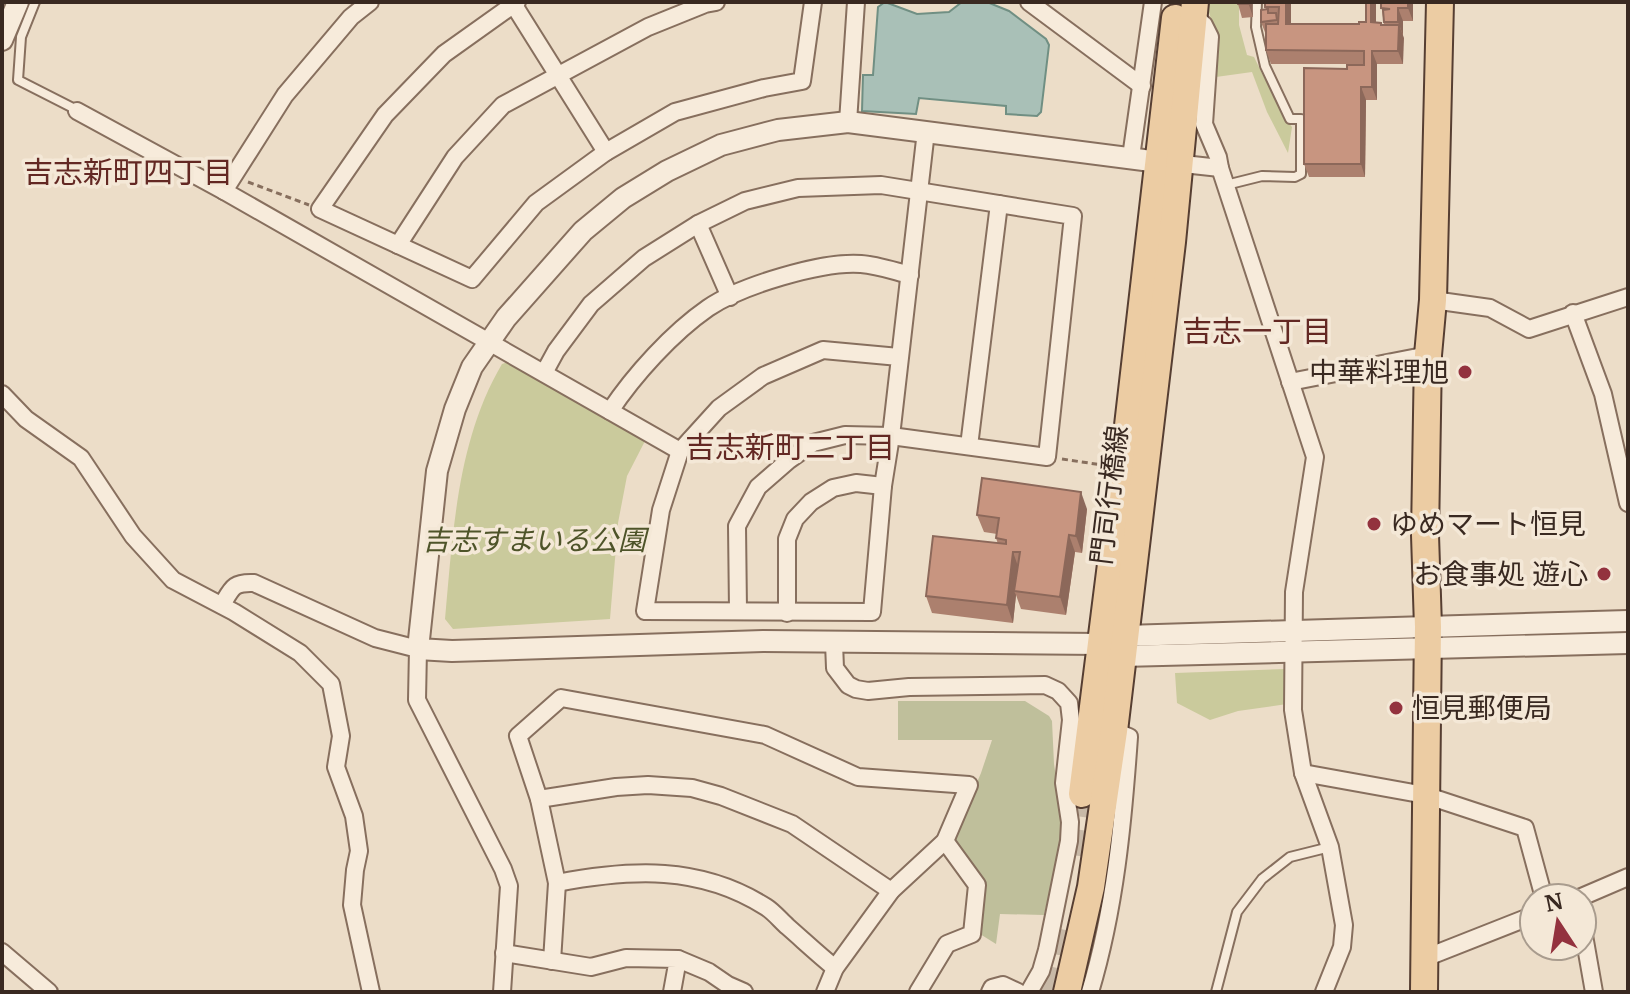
<svg xmlns="http://www.w3.org/2000/svg" width="1630" height="994" viewBox="0 0 1630 994" font-family="Merriweather,'Noto Sans JP',serif">
  <style>
    .green { fill: #caca9c }
    .cemetery { fill: #bfbf9b }
    .water { fill: #a9c0b7; stroke: #708f83; stroke-width: 2 }
    .lines { fill: none; stroke-linecap: round; stroke-linejoin: round }
    .primary-tunnel { stroke: #c8b9a7; stroke-width: 26; stroke-dasharray: 26 13; stroke-linecap: butt }
    .service-casing { stroke: #876f5e; stroke-width: 12 }
    .minor-casing { stroke: #876f5e; stroke-width: 20 }
    .tertiary-casing { stroke: #876f5e; stroke-width: 24 }
    .primary-casing { stroke: #563e32; stroke-width: 30 }
    .path { stroke: #876f5e; stroke-width: 3; stroke-dasharray: 6 4; stroke-linecap: butt }
    .service { stroke: #f7ebdb; stroke-width: 8 }
    .minor { stroke: #f7ebdb; stroke-width: 16 }
    .tertiary { stroke: #f7ebdb; stroke-width: 20 }
    .primary { stroke: #eccca3; stroke-width: 26 }
    .wall { fill: #ac806e }
    .shaded-wall { fill: #8c685a }
    .building { fill: #c89580; stroke: #8c685a; stroke-width: 2 }
    .poi-dot { fill: #93323e; stroke: #f4e8d7; stroke-width: 3 }
    .labels { text-anchor: middle; dominant-baseline: central; stroke-width: 7; stroke-linejoin: round; paint-order: stroke }
    .poi-label { font-size: 28px; fill: #392921; stroke: #f4e8d7; text-anchor: end }
    .street-label { font-size: 28px; fill: #392921; stroke: #f4e8d7 }
    .park-label { font-size: 28px; font-style: italic; fill: #4e5429; stroke: #f4e8d7 }
    .neighbourhood-label { font-size: 30px; fill: #632823; stroke: #f4e8d7 }
  </style>
  <rect width="100%" height="100%" fill="#ecddc8"/>
  <g class="green">
    <polygon points="1206,2 1239,2 1239,25 1247,55 1254,57 1283,116 1292,127 1288,153 1267,112 1252,72 1216,77 1219,47"/>
    <path d="M 508,362 L 645,441 L 627,476 L 618,523 L 610,619 L 453,629 L 445,619 C 453,533 457,440 502,364 Z"/>
    <polygon points="1286,669 1287,704 1238,711 1210,720 1177,703 1175,673"/>
  </g>
  <polygon class="cemetery" points="898,701 1025,701 1049,716 1052,721 1054,764 1063,823 1057,860 1044,915 1000,914 996,944 980,934 984,882 956,846 954,836 981,773 992,740 898,740"/>
  <polygon class="water" points="885,2 917,14 949,12 962,2 987,2 1009,11 1046,39 1049,45 1041,112 1037,116 1006,114 1006,106 919,98 916,114 862,111 863,75 873,75 878,7"/>
  <g class="lines">
    <g class="primary-tunnel">
      <polyline points="1073,855 1082,794"/>
      <polyline points="1045,992 1061,917"/>
    </g>
    <defs>
      <g id="service">
        <polyline points="35,2 21,37 18,80 77,110"/>
        <polyline points="1226,185 1262,176 1295,177 1301,174 1301,119 1290,119 1265,66 1256,27 1257,2"/>
        <polyline points="1216,992 1237,912 1262,879 1290,857 1330,847"/>
      </g>
      <g id="minor">
        <polyline points="512,2 606,152"/>
        <polyline points="517,2 444,54 385,115 320,209 472,279 536,203 606,152 675,112 764,88 802,81 813,2"/>
        <polyline points="1029,2 1142,86"/>
        <polyline points="1193,15 1204,25 1210,37 1204,124 1218,157 1220,168 1315,457 1294,592 1293,710 1303,773 1330,847 1344,925 1342,947 1324,992"/>
        <polyline points="77,111 224,191 680,451"/>
        <polyline points="848,122 856,2"/>
        <polyline points="1131,157 1153,2"/>
        <polyline points="1174,163 1220,168"/>
        <polyline points="224,191 285,95 351,17 370,2"/>
        <polyline points="698,224 730,297"/>
        <polyline points="398,245 455,157 503,105 648,27 705,4 716,2"/>
        <polyline points="1433,300 1490,308 1529,329 1628,297"/>
        <polyline points="1573,313 1603,394 1628,503"/>
        <polyline points="899,357 823,350 763,376 719,408 680,451 661,510 645,611 872,612 883,486 891,436 926,131"/>
        <polyline points="544,373 556,351 591,304 644,258 698,224 745,201 798,188 881,185 1073,216 1047,457 891,436 845,435 813,443 789,460 758,487 737,526 738,610"/>
        <polyline points="1290,382 1428,355"/>
        <polyline points="2,394 26,419 81,458 133,536 173,580 234,612 300,653 331,684 341,736 336,767 354,816 359,851 355,870 352,905 371,992"/>
        <path d="M 610,411 C 634,375 672,333 708,308 C 740,286 822,261 861,264 C 877,265 894,271 910,275"/>
        <polyline points="969,446 999,204"/>
        <path d="M 222,605 C 232,588 233,582 254,583 L 375,638 L 418,649 L 417,700 L 503,869 L 509,886 L 502,992"/>
        <polyline points="787,613 787,539 795,519 811,502 833,488 856,483 883,486"/>
        <polyline points="834,643 835,668 848,685 856,689 868,691 909,687 1045,685 1058,691 1069,703 1071,720 1064,783 1070,822 1069,841 1047,950 1041,971 1029,992"/>
        <polyline points="1303,773 1425,795 1525,828 1544,898"/>
        <polyline points="539,799 616,787 648,785 692,788 721,796 792,824 891,891"/>
        <path d="M 557,883 C 631,869 700,865 766,907 C 774,912 781,921 788,927 C 804,941 819,955 835,968"/>
        <polyline points="1579,898 1628,877"/>
        <polyline points="1582,924 1594,992"/>
        <polyline points="2,952 49,992"/>
        <polyline points="504,953 591,967 626,958 678,959 672,992"/>
        <polyline points="1425,958 1534,915"/>
        <polyline points="678,959 709,972 728,985 744,992"/>
        <polyline points="552,961 557,883 539,799 518,736 561,698 765,735 858,777 969,785 945,841 891,891 835,968 825,992"/>
        <polyline points="918,992 947,944 972,934 977,885 945,841"/>
        <polyline points="990,992 992,988 1003,985 1018,992"/>
        <path d="M 1090,992 C 1115,909 1123,823 1129,737 L 1114,731"/>
      </g>
      <g id="tertiary">
        <polyline points="2,40 18,2"/>
        <polyline points="1159,162 848,122 778,130 721,145 667,171 623,198 583,231 506,318 472,367 455,409 437,471 418,649 452,651 763,641 1101,644 1125,636 1628,621"/>
        <polyline points="1111,650 1122,656 1628,643"/>
      </g>
      <g id="primary">
        <polyline points="1082,794 1123,469 1175,18"/>
        <polyline points="1067,992 1091,887 1114,731 1172,242 1195,2"/>
        <polyline points="1424,992 1428,627 1425,535 1428,355 1433,300 1440,2"/>
      </g>
    </defs>
    <use href="#service" class="service-casing"/>
    <use href="#minor" class="minor-casing"/>
    <use href="#tertiary" class="tertiary-casing"/>
    <use href="#primary" class="primary-casing"/>
    <g class="path">
      <polyline points="248,182 309,205"/>
      <polyline points="1062,459 1102,465"/>
    </g>
    <use href="#service" class="service"/>
    <use href="#minor" class="minor"/>
    <use href="#tertiary" class="tertiary"/>
    <use href="#primary" class="primary"/>
  </g>
  <g class="wall">
    <polygon points="1291,2 1291,24 1359,24 1366,22 1366,2 1376,2 1376,22 1381,25 1384,25 1381,2 1413,2 1413,21 1403,21 1403,64 1377,64 1377,100 1366,100 1365,177 1309,177 1304,164 1347,69 1364,65 1364,64 1271,64 1266,50 1266,35 1261,22 1266,9 1265,7"/>
    <polygon points="1252,3 1253,17 1242,18 1238,4"/>
    <polygon points="1087,509 1082,553 1075,552 1066,615 1021,609 1016,595 1013,623 932,613 926,596 998,544 996,538 997,534 984,532 977,515"/>
  </g>
  <g class="shaded-wall">
    <polygon points="1248,2 1252,2 1252,3 1253,17"/>
    <polygon points="1286,2 1291,2 1291,37 1286,24"/>
    <polygon points="1371,2 1376,2 1376,35 1371,22"/>
    <polygon points="1408,2 1413,2 1413,21 1408,8"/>
    <polygon points="1398,8 1403,21 1403,35 1398,22"/>
    <polygon points="1399,25 1404,38 1403,64 1398,51"/>
    <polygon points="1372,51 1377,64 1377,100 1372,87"/>
    <polygon points="1361,87 1366,100 1365,177 1361,164"/>
    <polygon points="1081,492 1087,509 1082,553 1076,536"/>
    <polygon points="1069,535 1075,552 1066,615 1060,597"/>
    <polygon points="1013,552 1019,569 1014,591 1016,595 1013,623 1007,605"/>
  </g>
  <g class="building">
    <polygon points="1237,2 1248,2 1248,4 1238,4"/>
    <polygon points="1265,2 1286,2 1286,24 1359,24 1359,22 1366,22 1366,2 1371,2 1371,22 1381,23 1381,25 1399,25 1398,51 1372,51 1372,87 1361,87 1361,164 1304,164 1304,68 1347,69 1347,65 1364,65 1364,51 1266,50 1266,24 1278,24 1279,7 1265,7"/>
    <polygon points="1381,2 1408,2 1408,8 1398,8 1398,22 1384,22 1383,10 1390,9 1381,8"/>
    <polygon points="1268,9 1268,13 1276,13 1277,20 1261,22 1261,10"/>
    <polygon points="982,478 1081,492 1076,536 1069,535 1060,597 1014,591 1020,552 1013,552 1007,605 926,596 933,536 1006,544 1006,540 996,538 999,518 977,515"/>
  </g>
  <g class="poi-dot">
    <circle cx="1465" cy="372" r="8"/>
    <circle cx="1374" cy="524" r="8"/>
    <circle cx="1604" cy="574" r="8"/>
    <circle cx="1396" cy="708" r="8"/>
  </g>
  <g class="labels">
    <g class="poi-label">
      <text x="1449" y="372">中華料理旭</text>
      <text x="1390" y="524" text-anchor="start">ゆめマート恒見</text>
      <text x="1588" y="574">お食事処 遊心</text>
      <text x="1412" y="708" text-anchor="start">恒見郵便局</text>
    </g>
    <g class="street-label">
      <text transform="translate(1109 495) rotate(-83)">門司行橋線</text>
    </g>
    <g class="park-label">
      <text x="534" y="540">吉志すまいる公園</text>
    </g>
    <g class="neighbourhood-label">
      <text x="128" y="172">吉志新町四丁目</text>
      <text x="1257" y="331">吉志一丁目</text>
      <text x="790" y="447">吉志新町二丁目</text>
    </g>
  </g>
  <rect width="1630" height="994" fill="none" stroke="#392921" stroke-width="8"/>
  <g transform="translate(1558 922) rotate(348)"><circle r="38" fill="#f4e8d7" stroke="#a99c8e" stroke-width="2"/>
  <path d="M0-6L14 30L0 20L-14 30Z" fill="#93323e"/>
  <text y="-12" font-size="22" font-weight="bold" text-anchor="middle" fill="#392921">N</text>
  </g>
</svg>
